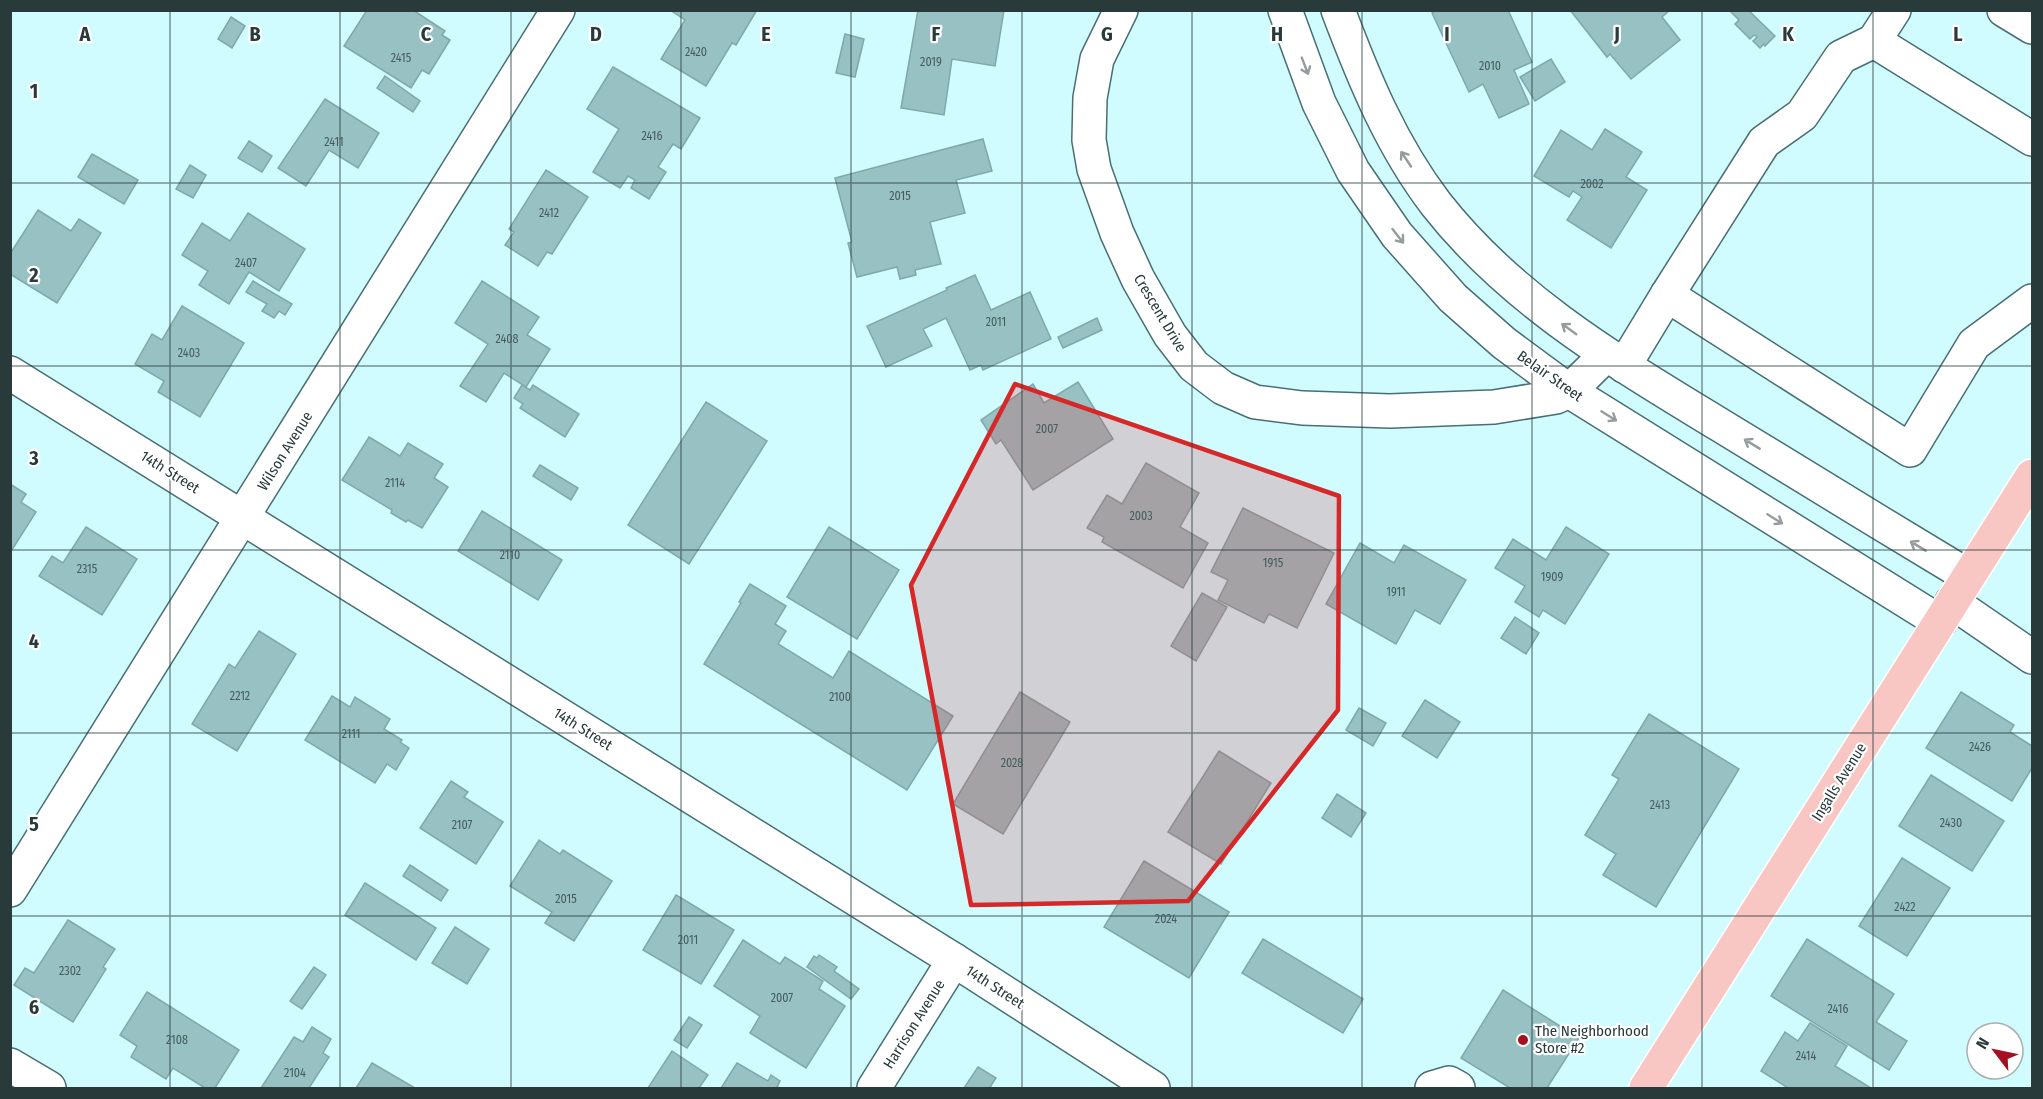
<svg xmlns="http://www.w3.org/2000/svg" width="2043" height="1099" viewBox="0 0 2043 1099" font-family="'Fira Sans Condensed',sans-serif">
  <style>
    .building { fill: #98c1c4; stroke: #7fa8ab; stroke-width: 1.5 }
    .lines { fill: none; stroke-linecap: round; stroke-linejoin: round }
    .minor-casing { stroke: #486f72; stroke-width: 36 }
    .major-casing { stroke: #fff; stroke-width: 36 }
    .minor { stroke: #fff; stroke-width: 33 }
    .major { stroke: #f8c7c3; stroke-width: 33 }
    .oneway { stroke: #949c9d }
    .marked { fill: #d62828; fill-opacity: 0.2; stroke: #d62828; stroke-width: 4.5; stroke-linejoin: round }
    .grid { fill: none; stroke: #293a3b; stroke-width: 1.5; stroke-opacity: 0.55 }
    .poi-dot { fill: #a60f1f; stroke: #fff; stroke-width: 2 }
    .labels { text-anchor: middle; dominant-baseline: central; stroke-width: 4.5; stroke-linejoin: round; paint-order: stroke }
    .number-label { font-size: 12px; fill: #455c5d }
    .street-label { font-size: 15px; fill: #293a3b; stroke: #fff }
    .poi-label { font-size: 15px; fill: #293a3b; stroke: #fff; text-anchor: start }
    .grid-label { font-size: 20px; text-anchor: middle; font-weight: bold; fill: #293a3b; stroke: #fff; stroke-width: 4.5; stroke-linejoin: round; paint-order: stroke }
  </style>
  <rect width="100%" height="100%" fill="#d0fbff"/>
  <g class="building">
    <polygon points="367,10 413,10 445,31 442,35 450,40 429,74 422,70 411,88 344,46"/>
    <polygon points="670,10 757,10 736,45 732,43 706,86 661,59 685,20"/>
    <polygon points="918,10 1004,10 995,66 952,59 944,115 901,108"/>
    <polygon points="1437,10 1508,10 1532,62 1514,70 1529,104 1499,118 1483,84 1469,92 1432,13"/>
    <polygon points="1570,10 1670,10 1662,17 1680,40 1631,79 1610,54 1607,57"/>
    <polygon points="1733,10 1748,10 1775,36 1765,46 1764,44 1760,48 1753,41 1757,37 1754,35 1750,39 1735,24 1739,20 1731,12"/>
    <polygon points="231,17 245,26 232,48 218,39"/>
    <polygon points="845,34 864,39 855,77 836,73"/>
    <polygon points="1551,59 1565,82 1535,101 1520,77"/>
    <polygon points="613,67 700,118 681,149 673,144 658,167 666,172 649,199 631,188 635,180 628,176 620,188 593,172 619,129 587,109"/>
    <polygon points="385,76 420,101 413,112 377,88"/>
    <polygon points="325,99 379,133 358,168 329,150 306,186 278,168"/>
    <polygon points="1605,129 1642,152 1626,177 1647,190 1611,248 1567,220 1582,197 1573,191 1569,197 1534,176 1561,130 1592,150"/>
    <polygon points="983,139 992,171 956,180 965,213 930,222 941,264 915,270 916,275 900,279 897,267 857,277 848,243 852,242 835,178"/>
    <polygon points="249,141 272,156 262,172 238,158"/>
    <polygon points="92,154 138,180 124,204 78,177"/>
    <polygon points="190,165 206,175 193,198 176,189"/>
    <polygon points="546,170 588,197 552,254 547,252 538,266 505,245 514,232 509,229"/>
    <polygon points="38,210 71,231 79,219 101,233 57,303 10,274 10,254"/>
    <polygon points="248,213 305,249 279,291 249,272 229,304 199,285 208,271 182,255 202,223 230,241"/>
    <polygon points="975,275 991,310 1030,292 1051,339 983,370 981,365 970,370 946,318 923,329 932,346 886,367 867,326 947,290 946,288"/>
    <polygon points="253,281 292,304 285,315 279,311 274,318 262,311 267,304 246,292"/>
    <polygon points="482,281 539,317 527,335 550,349 526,387 504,373 486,402 460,386 488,344 455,323"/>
    <polygon points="182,306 244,343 200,417 158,392 164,381 135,364 152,334 162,340"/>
    <polygon points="1097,318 1102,330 1063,348 1058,337"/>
    <polygon points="1078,382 1113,439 1033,490 1001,440 996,444 981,420 1033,384 1044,403"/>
    <polygon points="522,385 530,390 533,385 579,414 565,437 520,408 523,404 514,398"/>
    <polygon points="706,402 767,441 689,564 628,525"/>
    <polygon points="369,437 400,456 408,443 443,464 434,478 448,487 422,528 408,520 406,522 391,513 392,510 342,480"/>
    <polygon points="1146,463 1199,493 1180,527 1208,543 1183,588 1102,542 1104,537 1087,528 1107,495 1122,504"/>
    <polygon points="540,465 578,488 571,500 533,476"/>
    <polygon points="10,484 26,494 21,502 36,512 10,553"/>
    <polygon points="1243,508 1334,553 1297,628 1269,614 1264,623 1218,600 1228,580 1211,572"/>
    <polygon points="482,511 562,560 538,600 458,551"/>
    <polygon points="86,527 137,559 102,615 39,576 52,556 63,563"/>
    <polygon points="829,527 899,570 857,639 787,597"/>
    <polygon points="1566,527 1609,554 1565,624 1543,610 1539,617 1515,602 1525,586 1495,568 1513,539 1546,560"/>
    <polygon points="1360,543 1394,563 1404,545 1466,580 1440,624 1415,610 1396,644 1326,604"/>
    <polygon points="750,584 786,606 775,624 786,631 778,644 833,678 849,651 953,716 907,790 704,664 741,603 739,602"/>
    <polygon points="1202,593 1227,607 1196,661 1171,646"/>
    <polygon points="1515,617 1539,633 1526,654 1501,638"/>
    <polygon points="259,631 296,654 237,751 192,724 229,664 235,668"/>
    <polygon points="1020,692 1070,722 1003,834 953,804"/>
    <polygon points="1961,692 2014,725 2010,732 2032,746 2032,768 2012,801 1926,748"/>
    <polygon points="332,696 350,707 355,697 390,719 384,729 402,740 400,742 409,748 396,770 387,764 375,783 305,740"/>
    <polygon points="1425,700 1460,722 1437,758 1402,736"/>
    <polygon points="1359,708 1386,723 1373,746 1346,730"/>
    <polygon points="1649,714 1739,769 1656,907 1603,875 1616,854 1585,835 1619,779 1612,775"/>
    <polygon points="1219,751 1271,783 1221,864 1168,832"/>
    <polygon points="1931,775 2004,821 1972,871 1899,826"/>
    <polygon points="451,781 468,792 464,797 503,822 476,864 420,828"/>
    <polygon points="1337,794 1366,813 1351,837 1322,818"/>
    <polygon points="539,840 560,854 563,850 612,881 574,941 545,923 552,912 510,886"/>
    <polygon points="1902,858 1950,888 1907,956 1859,926"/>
    <polygon points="1144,861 1229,912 1189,978 1104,927"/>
    <polygon points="410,865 448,890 441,901 403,876"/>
    <polygon points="365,883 436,928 416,960 345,915"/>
    <polygon points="676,895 734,930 701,984 643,950"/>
    <polygon points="68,920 115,949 103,967 106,969 73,1022 14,985 25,968 34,973"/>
    <polygon points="455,927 489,949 467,984 432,963"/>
    <polygon points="1263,939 1363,999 1343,1033 1242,973"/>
    <polygon points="1807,939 1894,994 1876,1022 1907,1041 1889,1070 1771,996"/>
    <polygon points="743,940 780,964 785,957 823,981 819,989 845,1006 806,1068 750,1033 760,1016 714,986"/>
    <polygon points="819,955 837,967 834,971 859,989 851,999 807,967 814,956 817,958"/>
    <polygon points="314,967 326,975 302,1009 290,1001"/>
    <polygon points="1503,990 1579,1038 1547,1088 1510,1088 1461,1058"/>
    <polygon points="147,992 239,1050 215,1088 205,1088 173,1068 166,1079 131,1057 137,1046 120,1035"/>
    <polygon points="689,1017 702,1025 687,1048 674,1040"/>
    <polygon points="1810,1023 1847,1046 1835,1066 1871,1088 1788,1088 1761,1071 1785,1032 1798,1041"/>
    <polygon points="312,1027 331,1039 323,1053 329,1057 309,1088 261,1088 294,1037 303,1042"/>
    <polygon points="672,1051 708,1075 699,1088 648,1088"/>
    <polygon points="372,1063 415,1088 356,1088"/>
    <polygon points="737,1063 768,1081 771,1075 780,1081 777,1087 781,1088 721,1088"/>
    <polygon points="978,1067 996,1078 990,1087 993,1088 964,1088"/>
  </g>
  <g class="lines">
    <defs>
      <g id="minor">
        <polyline points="1121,10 1097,59 1090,98 1089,140 1094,169 1117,233 1138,279 1170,335 1194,366 1223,388 1255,402 1302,408 1390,411 1494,407 1556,397 1569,391 1606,355"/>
        <polyline points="1285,10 1319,103 1353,171 1397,235 1453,298 1504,343 1569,391 1940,622"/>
        <path d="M 1338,10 C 1364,79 1391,145 1436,204 C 1512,301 1617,362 1720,425 C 1803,476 1885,526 1968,576"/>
        <polyline points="1894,10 1874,41 2032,139"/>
        <polyline points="2004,10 2032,27"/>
        <polyline points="1874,41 1841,57 1802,115 1764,142 1667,295 1910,450 1974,344 2032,301"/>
        <polyline points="1624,366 1667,295"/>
        <polyline points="10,373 954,960 1153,1088"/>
        <polyline points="1952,602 2032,657"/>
        <polyline points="10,890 558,10"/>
        <polyline points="10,1065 49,1088"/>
        <polyline points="874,1088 954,960"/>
        <polyline points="1432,1088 1449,1083 1458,1088"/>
      </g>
      <polyline id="major" points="1646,1088 2032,476"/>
    </defs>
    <use href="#minor" class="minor-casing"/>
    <use href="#major" class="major-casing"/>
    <use href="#minor" class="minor"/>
    <use href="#major" class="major"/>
  </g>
  <defs><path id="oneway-shaft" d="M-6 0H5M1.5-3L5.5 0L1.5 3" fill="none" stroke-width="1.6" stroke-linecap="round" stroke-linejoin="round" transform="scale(1.5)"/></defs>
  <g class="oneway">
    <use href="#oneway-shaft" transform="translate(1305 66) rotate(69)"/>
    <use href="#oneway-shaft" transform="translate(1406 159) rotate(-124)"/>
    <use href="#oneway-shaft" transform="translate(1398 236) rotate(52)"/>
    <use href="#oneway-shaft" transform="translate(1569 329) rotate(-144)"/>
    <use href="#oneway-shaft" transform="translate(1609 416) rotate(32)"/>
    <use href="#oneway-shaft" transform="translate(1752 444) rotate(-149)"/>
    <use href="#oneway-shaft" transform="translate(1775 519) rotate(32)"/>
    <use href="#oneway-shaft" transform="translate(1918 546) rotate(-149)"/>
  </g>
  <path class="marked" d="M 1015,384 L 1339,496 L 1338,710 L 1188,901 L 971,905 L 911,585 Z"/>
  <path class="grid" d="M 170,10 L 170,1088M 340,10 L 340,1088M 511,10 L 511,1088M 681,10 L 681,1088M 851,10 L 851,1088M 1022,10 L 1022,1088M 1192,10 L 1192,1088M 1362,10 L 1362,1088M 1532,10 L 1532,1088M 1702,10 L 1702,1088M 1873,10 L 1873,1088M 10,183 L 2032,183M 10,366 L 2032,366M 10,550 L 2032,550M 10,733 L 2032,733M 10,916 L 2032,916"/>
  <circle class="poi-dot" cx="1523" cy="1040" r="6"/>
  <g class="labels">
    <g class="number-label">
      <text x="696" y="52">2420</text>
      <text x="401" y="58">2415</text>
      <text x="931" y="62">2019</text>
      <text x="1490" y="66">2010</text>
      <text x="652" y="136">2416</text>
      <text x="334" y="142">2411</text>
      <text x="1592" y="184">2002</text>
      <text x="900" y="196">2015</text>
      <text x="549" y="213">2412</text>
      <text x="246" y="263">2407</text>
      <text x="996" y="322">2011</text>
      <text x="507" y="339">2408</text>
      <text x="189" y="353">2403</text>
      <text x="1047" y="429">2007</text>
      <text x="395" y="483">2114</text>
      <text x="1141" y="516">2003</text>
      <text x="510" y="555">2110</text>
      <text x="1273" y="563">1915</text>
      <text x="87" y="569">2315</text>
      <text x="1552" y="577">1909</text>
      <text x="1396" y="592">1911</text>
      <text x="240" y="696">2212</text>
      <text x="840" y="697">2100</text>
      <text x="351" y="734">2111</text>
      <text x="1980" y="747">2426</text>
      <text x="1012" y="763">2028</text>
      <text x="1660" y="805">2413</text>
      <text x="1951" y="823">2430</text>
      <text x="462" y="825">2107</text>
      <text x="566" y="899">2015</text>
      <text x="1905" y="907">2422</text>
      <text x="1166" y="919">2024</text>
      <text x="688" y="940">2011</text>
      <text x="70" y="971">2302</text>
      <text x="782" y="998">2007</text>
      <text x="1838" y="1009">2416</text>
      <text x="177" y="1040">2108</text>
      <text x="1806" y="1056">2414</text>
      <text x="295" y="1073">2104</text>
    </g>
    <g class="street-label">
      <text transform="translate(1160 313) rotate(59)">Crescent Drive</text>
      <text transform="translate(1550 376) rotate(35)">Belair Street</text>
      <text transform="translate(285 451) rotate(-58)">Wilson Avenue</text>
      <text transform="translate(170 472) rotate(32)">14th Street</text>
      <text transform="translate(583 729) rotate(32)">14th Street</text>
      <text transform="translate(1839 782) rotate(-58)">Ingalls Avenue</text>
      <text transform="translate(995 987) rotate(33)">14th Street</text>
      <text transform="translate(914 1024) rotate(-58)">Harrison Avenue</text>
    </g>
    <g class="poi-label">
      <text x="1535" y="1031">The Neighborhood<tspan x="1535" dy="17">Store #2</tspan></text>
    </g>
  </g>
  <g class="grid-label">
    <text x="85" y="41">A</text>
    <text x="255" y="41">B</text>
    <text x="426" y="41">C</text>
    <text x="596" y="41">D</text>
    <text x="766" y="41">E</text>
    <text x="936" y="41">F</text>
    <text x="1107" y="41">G</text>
    <text x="1277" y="41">H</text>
    <text x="1447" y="41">I</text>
    <text x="1617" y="41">J</text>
    <text x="1788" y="41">K</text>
    <text x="1958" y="41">L</text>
    <text x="34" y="98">1</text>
    <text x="34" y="282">2</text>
    <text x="34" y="465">3</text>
    <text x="34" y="648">4</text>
    <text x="34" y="831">5</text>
    <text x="34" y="1014">6</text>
  </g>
  <rect width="2043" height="1099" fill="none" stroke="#293a3b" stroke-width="24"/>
  <g transform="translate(1995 1051) rotate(302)"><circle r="28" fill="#ffffff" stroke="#a9b0b1" stroke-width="1.5"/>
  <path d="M0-4.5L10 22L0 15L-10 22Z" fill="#a60f1f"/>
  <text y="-9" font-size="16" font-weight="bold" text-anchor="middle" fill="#293a3b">N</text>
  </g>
</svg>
